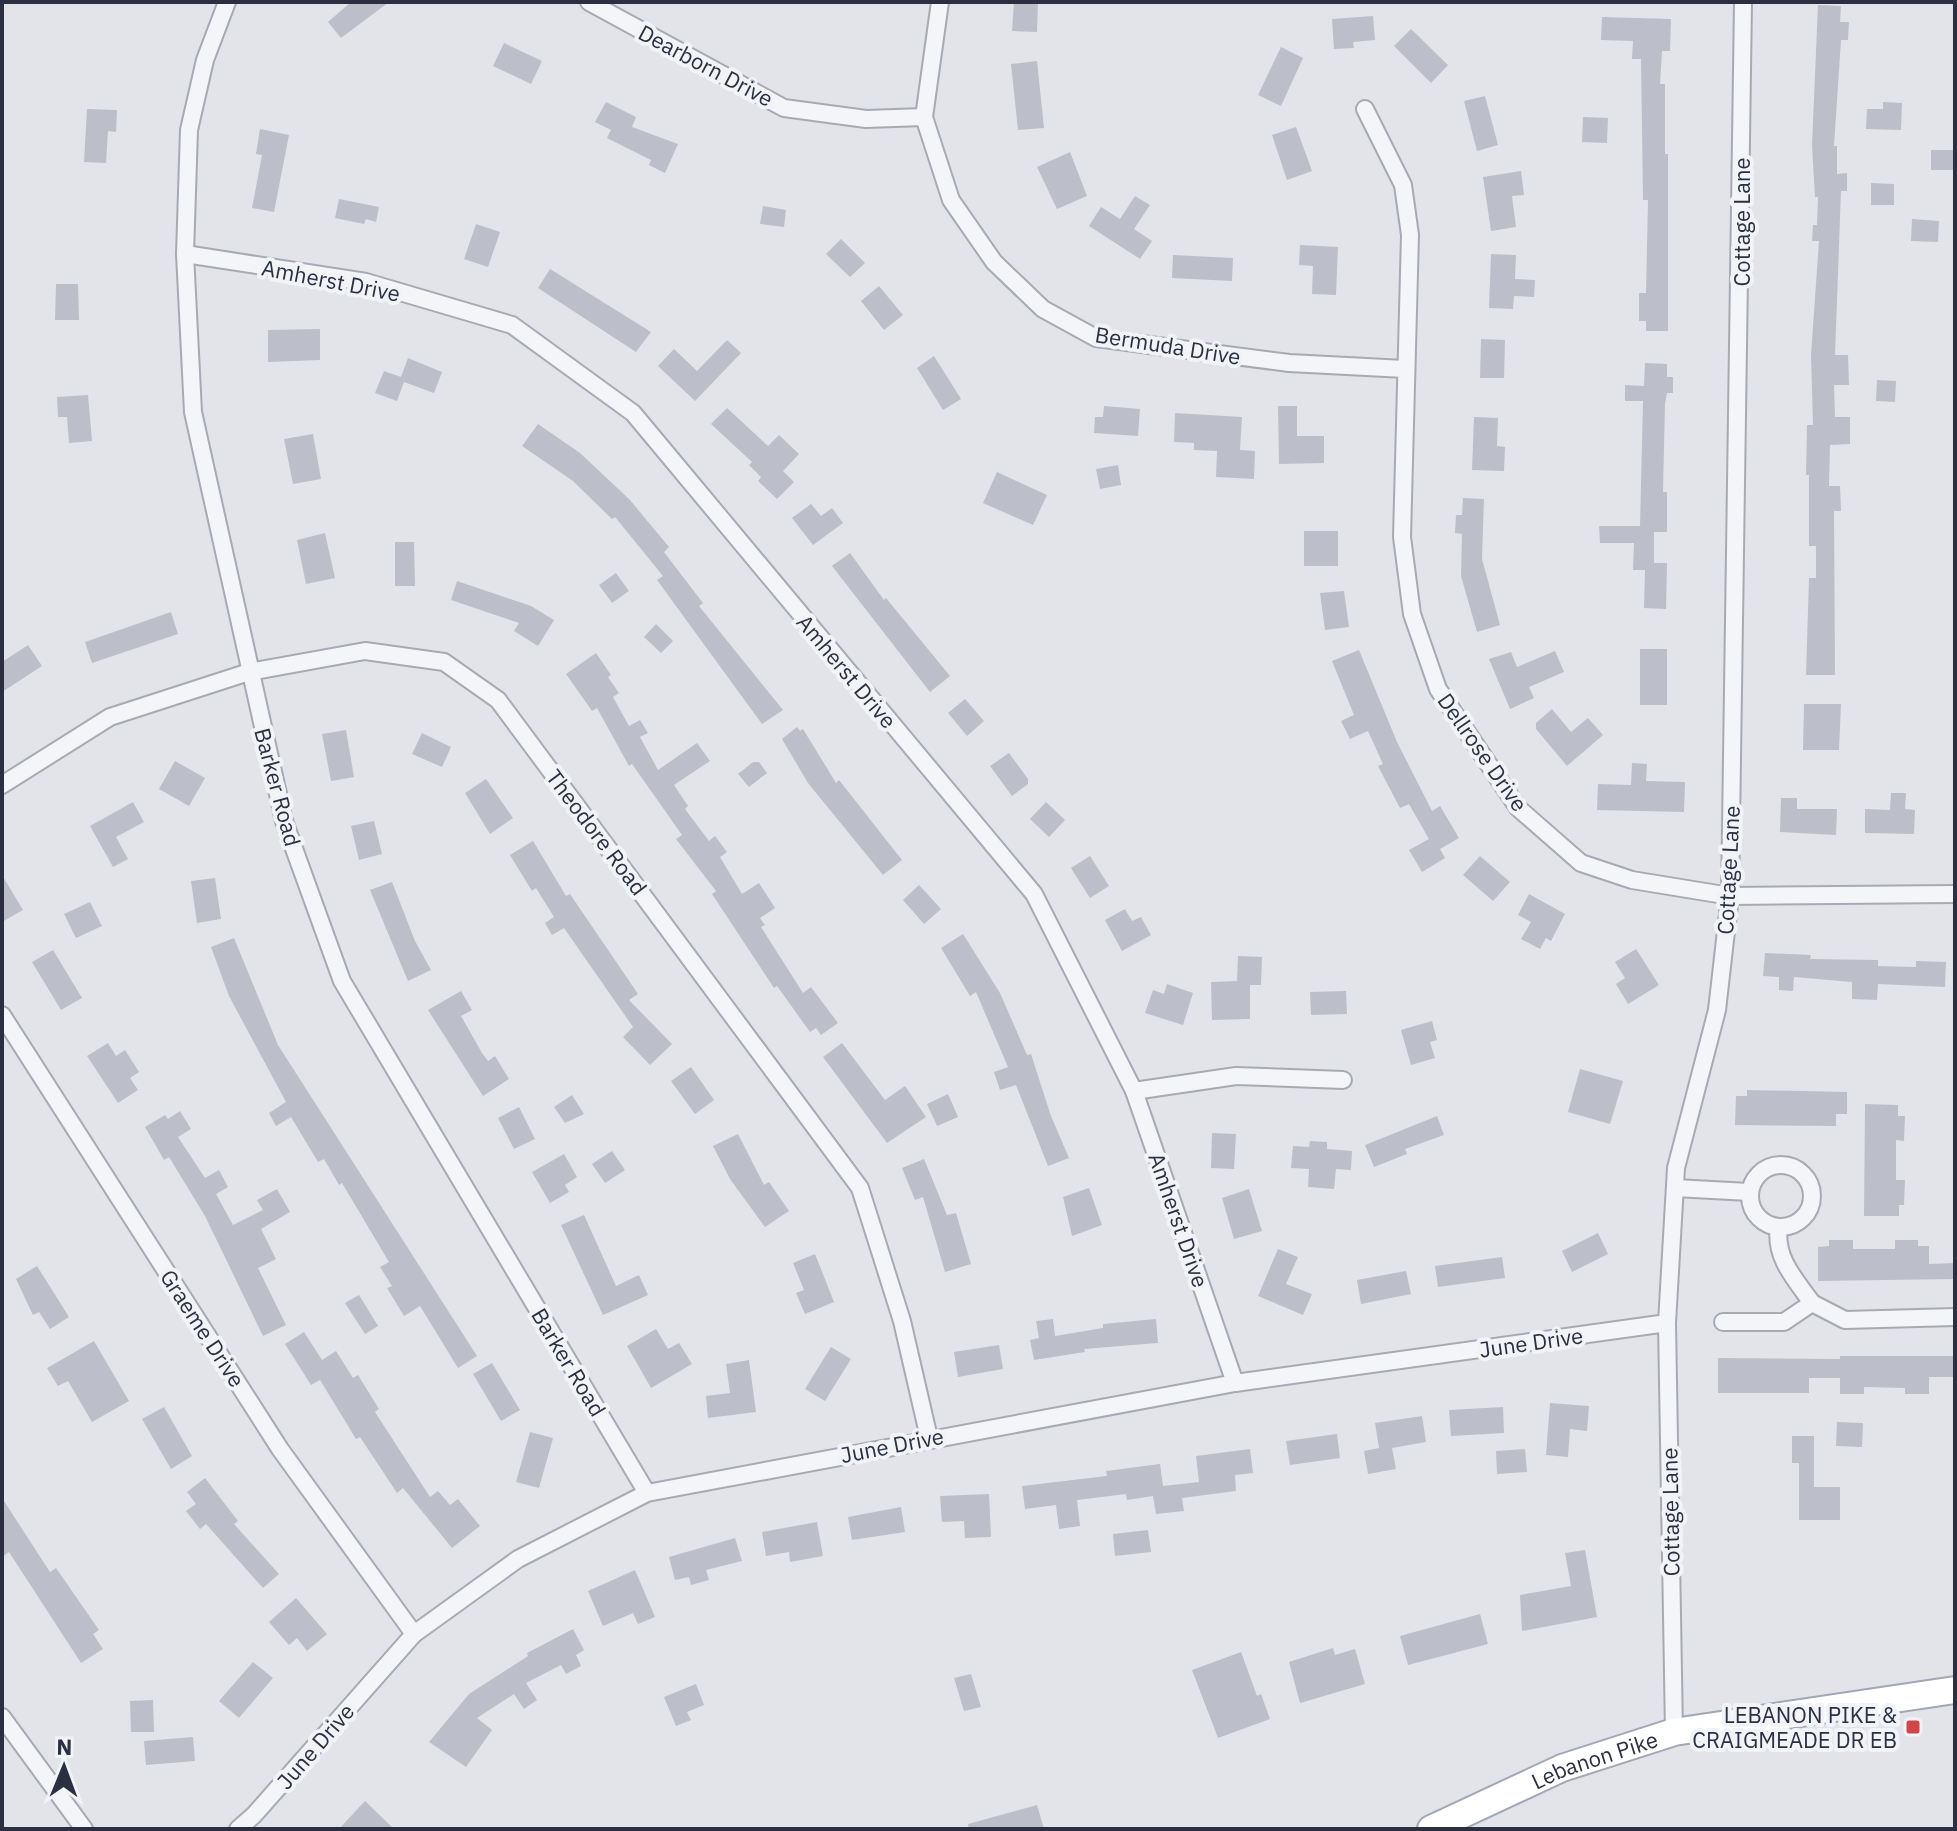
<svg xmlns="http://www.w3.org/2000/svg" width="1957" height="1831" viewBox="0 0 1957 1831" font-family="'IBM Plex Sans',sans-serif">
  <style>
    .building { fill: #bcbfca }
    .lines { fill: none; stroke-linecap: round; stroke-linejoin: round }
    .minor-casing { stroke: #a7aab4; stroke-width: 20 }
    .primary-casing { stroke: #a1a7b6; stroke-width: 30 }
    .minor { stroke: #f4f5f8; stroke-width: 16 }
    .primary { stroke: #fff; stroke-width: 26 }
    .poi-dot { fill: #cf474b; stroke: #f1f3f7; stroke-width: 3 }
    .labels { text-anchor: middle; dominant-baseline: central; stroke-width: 8; stroke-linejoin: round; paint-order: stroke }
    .street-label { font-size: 22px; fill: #2a3042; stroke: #f1f3f7 }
    .poi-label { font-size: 22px; fill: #2a3042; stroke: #f1f3f7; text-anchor: end }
  </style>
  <rect width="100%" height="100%" fill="#e2e4ea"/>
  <g class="building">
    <polygon points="351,2 389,2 341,38 328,22"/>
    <polygon points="1014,2 1038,2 1037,32 1012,31"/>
    <polygon points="1818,5 1841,6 1840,22 1849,22 1848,40 1841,40 1834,146 1837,146 1837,174 1847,173 1847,191 1841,191 1835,355 1848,355 1849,385 1834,385 1835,417 1850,417 1850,444 1830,445 1829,486 1840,486 1841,511 1834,511 1835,675 1806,675 1809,578 1816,578 1816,546 1809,546 1809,475 1806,475 1807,425 1813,425 1811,355 1819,241 1812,241 1813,225 1817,225 1818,197 1815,197 1812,145"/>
    <polygon points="1373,16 1375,40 1353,42 1354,48 1334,49 1332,19"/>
    <polygon points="1602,17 1671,19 1670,51 1662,51 1660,84 1665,84 1665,154 1668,154 1668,331 1646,331 1646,321 1639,321 1639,293 1646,293 1648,200 1643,200 1641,59 1632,59 1633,41 1601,40"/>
    <polygon points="1411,29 1448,65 1431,83 1394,46"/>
    <polygon points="504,43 542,61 531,84 493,66"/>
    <polygon points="1281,47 1303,58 1281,106 1258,95"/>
    <polygon points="1037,61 1044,128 1018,130 1011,64"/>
    <polygon points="1485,96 1498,145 1477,151 1464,101"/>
    <polygon points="606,102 636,117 632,127 678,144 665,173 649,165 651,160 607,138 611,130 595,122"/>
    <polygon points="1883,102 1902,103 1901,130 1866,129 1867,109 1883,109"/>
    <polygon points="87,109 117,110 116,132 108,131 106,163 84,162"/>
    <polygon points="1583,117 1608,118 1607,143 1582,142"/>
    <polygon points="1296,127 1312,171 1287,180 1272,135"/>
    <polygon points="260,129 289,135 274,212 252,208 262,155 256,154"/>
    <rect x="1931" y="150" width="22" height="20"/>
    <polygon points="1070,152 1087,196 1057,209 1037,167"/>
    <polygon points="1521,171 1524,195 1512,196 1516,227 1491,231 1483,177"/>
    <polygon points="1871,183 1894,184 1894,205 1871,205"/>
    <polygon points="1135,196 1150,205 1134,229 1152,241 1140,259 1089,226 1101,207 1120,219"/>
    <polygon points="339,199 379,207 376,222 366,219 364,224 335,218"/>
    <polygon points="763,206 786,210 784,227 760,224"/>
    <polygon points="1912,219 1939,221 1938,242 1911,241"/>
    <polygon points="476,224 500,232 488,267 464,259"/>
    <polygon points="841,239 865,263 850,277 826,254"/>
    <polygon points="1300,245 1338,247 1336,295 1312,294 1313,266 1299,265"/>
    <polygon points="1491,254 1516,255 1515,279 1535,280 1534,297 1514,296 1513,309 1489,308"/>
    <polygon points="1173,255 1233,258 1232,281 1172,278"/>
    <polygon points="550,269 651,332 636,352 538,288"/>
    <polygon points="56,284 78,284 79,320 55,320"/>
    <polygon points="879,286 903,315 884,330 861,301"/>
    <polygon points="320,329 320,360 268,362 268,330"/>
    <polygon points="1481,339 1505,340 1504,378 1480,378"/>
    <polygon points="727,340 741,353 695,401 658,366 674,349 697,371"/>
    <polygon points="934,356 961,399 943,410 917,368"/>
    <polygon points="408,358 442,372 434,393 404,382 397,401 375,393 384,371 401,377"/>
    <polygon points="1645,363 1667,364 1667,377 1673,377 1673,393 1667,393 1665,404 1663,492 1667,492 1667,532 1654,532 1654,563 1667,563 1666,609 1644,608 1645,570 1633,570 1634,543 1600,543 1599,526 1640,526 1643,401 1625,401 1625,385 1644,386"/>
    <polygon points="1877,380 1896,381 1895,402 1876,401"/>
    <polygon points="88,395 92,441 69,443 67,417 58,417 57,397"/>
    <polygon points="1104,406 1140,409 1138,436 1094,433 1095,417 1103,417"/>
    <polygon points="1278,406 1297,406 1297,436 1324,436 1324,463 1279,464"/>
    <polygon points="727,408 768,446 779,435 799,454 783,471 794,482 777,499 758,481 761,477 749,465 752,462 711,424"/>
    <polygon points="1175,413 1242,417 1240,450 1255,451 1254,479 1216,477 1217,451 1194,450 1194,443 1174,442"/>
    <polygon points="1474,417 1498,418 1497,446 1505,447 1504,471 1472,470"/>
    <polygon points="538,424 580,453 630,500 669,547 664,552 703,603 699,606 783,710 762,724 657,580 663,576 615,517 612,519 573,481 522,446"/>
    <polygon points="313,434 321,479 293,484 284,439"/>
    <polygon points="1118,465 1121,485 1100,489 1096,469"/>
    <polygon points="997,472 1047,495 1033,525 983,503"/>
    <polygon points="1463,498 1484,499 1482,559 1500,625 1477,632 1461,576 1462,534 1455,533 1456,515 1462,515"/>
    <polygon points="811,504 821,516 832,508 843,523 813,545 792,518"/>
    <rect x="1304" y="531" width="34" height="35"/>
    <polygon points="325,533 335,578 306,584 297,540"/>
    <polygon points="395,542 414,542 415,586 395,586"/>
    <polygon points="850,553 884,600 886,598 950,676 930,692 832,566"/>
    <polygon points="616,573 629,591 612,603 599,585"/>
    <polygon points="457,581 531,606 554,620 538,646 514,631 519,623 451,600"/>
    <polygon points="1344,591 1349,627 1325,630 1320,593"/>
    <polygon points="171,612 178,634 92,663 85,642"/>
    <polygon points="656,624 673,641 661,653 644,637"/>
    <polygon points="28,645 42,666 2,692 2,662"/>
    <rect x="1640" y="649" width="27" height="56"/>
    <polygon points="1359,650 1397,742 1432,811 1440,806 1459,838 1440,849 1445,858 1422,872 1409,850 1429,839 1409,804 1400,808 1378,766 1383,764 1368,731 1350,739 1341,721 1354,715 1332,661"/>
    <polygon points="1555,651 1564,672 1529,687 1534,698 1510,709 1489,659 1511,652 1517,667"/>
    <polygon points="596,653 611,675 608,677 619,693 613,697 629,726 640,720 648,733 640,737 658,770 697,743 710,761 674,785 688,806 685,809 709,841 715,836 727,852 720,857 742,894 759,883 775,908 760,918 765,925 761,927 803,993 811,987 838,1023 821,1035 816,1028 810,1032 777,986 774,988 712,894 716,891 676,839 682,835 632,764 629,766 597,708 592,711 566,674"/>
    <polygon points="965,699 984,721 967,736 948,713"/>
    <polygon points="1804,704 1841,704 1839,750 1803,750"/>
    <polygon points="1552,709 1571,732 1588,718 1603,735 1567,766 1536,729 1536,723"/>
    <polygon points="797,727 800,731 803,729 836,783 839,780 902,860 883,875 808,783 782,739"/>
    <polygon points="346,730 354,777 331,781 322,734"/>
    <polygon points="422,733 451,747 442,767 412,754"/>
    <polygon points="1009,753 1028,779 1028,784 1012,796 990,766"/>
    <polygon points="175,761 205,778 189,806 159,789"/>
    <polygon points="753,762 759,762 767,773 749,787 738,774"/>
    <polygon points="1632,763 1647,764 1646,781 1685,782 1684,812 1597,810 1598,784 1631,785"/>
    <polygon points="486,779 513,818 490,834 465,793"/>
    <polygon points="1891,793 1906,793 1905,809 1915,810 1914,834 1865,833 1865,809 1890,810"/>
    <polygon points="1781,798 1797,798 1797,809 1837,809 1836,835 1780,832"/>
    <polygon points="133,802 144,822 116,837 128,859 113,867 90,826"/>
    <polygon points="1046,802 1065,820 1049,837 1030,819"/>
    <polygon points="374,821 382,854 359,860 351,826"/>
    <polygon points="533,841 566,896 570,894 638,994 629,1000 672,1044 650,1065 623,1037 633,1027 564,928 552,935 545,923 554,917 536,888 532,891 510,855"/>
    <polygon points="1090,856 1109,886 1090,898 1071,868"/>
    <polygon points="1480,856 1510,882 1493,901 1463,875"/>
    <polygon points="2,875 23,910 2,922"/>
    <polygon points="215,878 221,919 197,923 191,881"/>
    <polygon points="392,882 415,941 431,970 408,981 370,890"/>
    <polygon points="919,885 941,909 924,924 903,900"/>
    <polygon points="1529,894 1565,914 1551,941 1546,938 1540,949 1521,939 1531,922 1518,915"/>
    <polygon points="90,902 102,926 76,938 64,914"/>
    <polygon points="1125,909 1132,921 1141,917 1151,935 1122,951 1105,920"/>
    <polygon points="963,934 1000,993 1027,1055 1031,1054 1051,1116 1069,1158 1048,1166 1016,1085 1000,1090 994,1072 1008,1067 976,992 970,996 941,948"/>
    <polygon points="234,938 278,1045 477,1356 458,1368 420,1306 404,1316 387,1288 392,1286 380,1267 389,1262 342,1183 339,1185 324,1159 318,1162 291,1117 276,1126 269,1113 286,1102 229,996 211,947"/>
    <polygon points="1636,949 1659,985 1628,1004 1616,984 1625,978 1615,962"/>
    <polygon points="53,950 82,998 61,1010 32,962"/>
    <polygon points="1765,953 1811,955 1810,959 1878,960 1878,966 1916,967 1916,961 1946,962 1945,987 1878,984 1877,1000 1852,999 1852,982 1794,977 1793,991 1779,990 1779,977 1763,976"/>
    <polygon points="1238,956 1262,957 1261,985 1250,985 1250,1019 1212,1020 1211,982 1237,981"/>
    <polygon points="1167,984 1193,993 1183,1025 1145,1013 1153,990 1164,994"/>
    <polygon points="461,991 472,1010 461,1016 482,1053 488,1061 495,1056 509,1079 483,1096 428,1010"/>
    <polygon points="1346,991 1347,1014 1311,1015 1310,992"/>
    <polygon points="1432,1021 1437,1040 1430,1042 1435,1058 1411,1065 1401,1030"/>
    <polygon points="108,1043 116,1056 125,1050 139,1072 130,1078 138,1090 118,1103 87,1056"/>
    <polygon points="842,1043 885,1100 905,1086 926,1117 887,1143 823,1057"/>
    <polygon points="691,1067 714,1100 695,1114 671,1081"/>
    <polygon points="1580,1069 1623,1081 1610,1124 1568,1112"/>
    <polygon points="1747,1090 1847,1092 1847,1114 1836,1114 1836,1126 1735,1125 1736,1096 1747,1096"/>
    <polygon points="948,1094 958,1117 937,1126 927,1104"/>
    <polygon points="572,1095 584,1114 565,1123 554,1107"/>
    <polygon points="1865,1104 1898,1105 1898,1116 1905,1116 1904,1141 1896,1140 1896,1180 1905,1180 1904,1205 1899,1205 1899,1216 1864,1216"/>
    <polygon points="519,1107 535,1139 514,1149 498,1118"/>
    <polygon points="180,1111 191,1129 178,1137 205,1178 219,1170 228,1187 216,1194 233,1225 263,1210 257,1200 277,1189 290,1212 261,1229 276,1259 258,1268 286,1325 263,1336 205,1216 169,1157 164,1160 145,1127 165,1115 168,1119"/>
    <polygon points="1437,1116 1444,1135 1405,1149 1407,1154 1374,1167 1365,1145"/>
    <polygon points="1212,1133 1236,1134 1234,1169 1211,1168"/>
    <polygon points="738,1134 764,1185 769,1182 789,1211 765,1227 730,1179 713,1146"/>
    <polygon points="1310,1141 1327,1142 1327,1149 1352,1151 1351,1170 1336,1169 1334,1189 1308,1187 1309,1169 1291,1168 1293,1146 1309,1147"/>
    <polygon points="612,1151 625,1170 605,1183 592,1164"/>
    <polygon points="564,1154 577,1177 565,1185 569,1192 550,1203 532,1172"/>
    <polygon points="924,1159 947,1215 956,1213 971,1264 945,1272 923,1197 915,1200 902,1168"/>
    <polygon points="1089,1188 1102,1225 1072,1236 1063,1197"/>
    <polygon points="1249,1189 1262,1231 1234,1239 1222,1198"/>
    <polygon points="584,1215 616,1286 639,1275 648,1295 603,1315 561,1225"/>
    <polygon points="1598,1233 1608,1254 1572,1272 1562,1251"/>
    <polygon points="1829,1240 1853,1240 1853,1249 1895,1249 1895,1240 1918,1240 1918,1246 1929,1246 1929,1264 1955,1263 1955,1279 1818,1281 1818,1247 1829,1246"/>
    <polygon points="1278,1249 1298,1257 1286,1284 1312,1294 1303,1315 1258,1296"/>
    <polygon points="815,1254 834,1302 805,1314 796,1293 804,1290 793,1263"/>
    <polygon points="1502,1257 1505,1278 1438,1287 1435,1266"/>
    <polygon points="37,1266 69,1317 50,1329 39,1312 33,1315 16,1279"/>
    <polygon points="1406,1271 1411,1294 1361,1304 1357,1280"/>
    <polygon points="359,1295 378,1326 365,1334 345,1303"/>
    <polygon points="1053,1319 1055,1336 1103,1328 1103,1324 1156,1319 1158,1343 1084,1349 1085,1352 1034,1360 1030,1340 1039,1338 1036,1321"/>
    <polygon points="656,1329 668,1349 679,1343 692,1364 651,1388 627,1346"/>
    <polygon points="304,1332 322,1360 336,1351 353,1378 358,1375 379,1409 375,1412 430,1497 438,1491 450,1505 458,1499 480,1526 452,1548 403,1488 397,1493 360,1437 356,1439 320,1380 311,1385 285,1344"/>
    <polygon points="94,1341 129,1401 92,1422 68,1381 58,1386 47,1368"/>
    <polygon points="999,1345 1003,1369 958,1377 954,1352"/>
    <polygon points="831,1347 851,1359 825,1401 805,1389"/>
    <polygon points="1840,1356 1955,1356 1955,1377 1929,1377 1929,1394 1905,1394 1905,1388 1864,1387 1864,1394 1840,1394 1840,1378 1809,1378 1809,1393 1718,1393 1718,1358 1840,1359"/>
    <polygon points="749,1360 756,1412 708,1418 706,1396 730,1393 726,1364"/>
    <polygon points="492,1363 520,1410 501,1421 473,1374"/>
    <polygon points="1550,1403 1589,1406 1587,1431 1570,1429 1568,1457 1546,1455"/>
    <polygon points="164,1407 192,1456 171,1469 142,1419"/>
    <polygon points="1503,1407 1504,1433 1451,1436 1449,1410"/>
    <polygon points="1422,1416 1426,1442 1392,1448 1396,1469 1368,1474 1364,1451 1379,1448 1375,1423"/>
    <polygon points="1837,1422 1863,1423 1862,1447 1836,1446"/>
    <polygon points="530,1432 553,1438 539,1488 516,1482"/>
    <polygon points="1337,1434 1340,1458 1290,1465 1286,1441"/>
    <polygon points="1792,1436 1814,1436 1814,1487 1840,1487 1840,1520 1799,1520 1799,1463 1792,1463"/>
    <polygon points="1250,1449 1253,1473 1235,1475 1236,1491 1182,1498 1184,1511 1156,1514 1153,1496 1127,1500 1126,1494 1077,1500 1080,1526 1059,1529 1056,1505 1025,1509 1022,1486 1107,1476 1106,1471 1160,1464 1163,1486 1199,1482 1196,1456"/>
    <polygon points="1525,1449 1527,1472 1497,1474 1496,1451"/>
    <polygon points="205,1478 238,1521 234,1524 279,1574 263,1588 206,1524 200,1529 186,1511 196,1504 187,1492"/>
    <polygon points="989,1494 991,1537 965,1538 964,1521 942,1522 940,1496"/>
    <polygon points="2,1498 50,1572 56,1568 99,1630 93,1634 103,1649 81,1663 9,1552 2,1557"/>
    <polygon points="901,1507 905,1532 852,1540 848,1517"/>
    <polygon points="817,1522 823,1556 790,1562 789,1552 766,1556 762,1532"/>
    <polygon points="1148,1530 1151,1552 1115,1556 1113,1534"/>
    <polygon points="735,1538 742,1561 706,1570 709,1580 691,1585 689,1577 675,1580 669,1557"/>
    <polygon points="1585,1550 1597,1617 1522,1631 1520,1595 1571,1586 1565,1553"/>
    <polygon points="635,1570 655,1617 638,1624 633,1613 603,1626 588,1591"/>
    <polygon points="296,1598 327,1634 307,1651 297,1638 289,1645 269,1622"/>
    <polygon points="1480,1614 1488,1644 1408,1665 1400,1636"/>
    <polygon points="573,1629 584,1650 576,1655 581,1666 566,1674 561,1665 526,1683 537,1700 524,1709 514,1694 477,1718 492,1730 466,1767 429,1742 469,1694 528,1656 527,1653"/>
    <polygon points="1333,1648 1335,1655 1355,1649 1365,1684 1300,1703 1289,1662"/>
    <polygon points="1241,1652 1257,1696 1261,1694 1270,1719 1218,1738 1192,1670"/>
    <polygon points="253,1662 273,1678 239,1718 219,1701"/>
    <polygon points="971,1674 981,1707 964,1711 954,1678"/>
    <polygon points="696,1684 704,1705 687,1712 691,1720 676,1726 664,1697"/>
    <polygon points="153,1700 154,1732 131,1732 130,1701"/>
    <polygon points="193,1737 195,1761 146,1765 144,1741"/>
    <polygon points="365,1801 394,1829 339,1829"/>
    <polygon points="1037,1805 1044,1829 969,1829 968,1824"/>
  </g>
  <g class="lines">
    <defs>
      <g id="minor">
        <polyline points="227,2 205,60 189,130 185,254 193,412 284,821 342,981 647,1493"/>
        <polyline points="589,2 784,108 866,119 924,117"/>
        <polyline points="940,2 924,117 951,200 994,262 1043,309 1096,338 1289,363 1405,369"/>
        <polyline points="1365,109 1403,185 1410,235 1402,537 1412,614 1438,689 1518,808 1581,863 1632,880 1730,896 1955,894"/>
        <polyline points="185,254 366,282 512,325 633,413 1034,894 1134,1091 1235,1383"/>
        <polyline points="2,785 110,717 249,672 365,651 444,662 498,700 860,1188 902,1321 929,1438"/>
        <polyline points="2,1015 280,1449 414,1634"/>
        <polyline points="1134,1091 1236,1076 1343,1080"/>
        <circle cx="1781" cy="1196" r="31"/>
        <polyline points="1675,1188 1749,1192"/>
        <path d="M 1779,1227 C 1774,1257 1795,1279 1812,1303"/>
        <polyline points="1723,1322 1784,1322 1812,1303 1845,1320 1955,1317"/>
        <polyline points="2,1717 84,1829"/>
        <polyline points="1674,1732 1667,1323 1676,1168 1717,1010 1730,896 1743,2"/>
        <polyline points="238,1829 254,1815 414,1634 518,1559 647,1493 1235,1383 1667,1323"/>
      </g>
      <g id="primary">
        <path id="s1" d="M 1431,1829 L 1562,1768 L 1674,1732 L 1955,1690"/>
      </g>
    </defs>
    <use href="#minor" class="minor-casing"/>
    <use href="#primary" class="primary-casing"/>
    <use href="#minor" class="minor"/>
    <use href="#primary" class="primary"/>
  </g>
  <rect class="poi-dot" x="1905" y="1719" width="16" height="16" rx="4"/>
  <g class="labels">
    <g class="street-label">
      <text transform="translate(706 65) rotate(28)">Dearborn Drive</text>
      <text transform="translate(1741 222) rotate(-90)">Cottage Lane</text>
      <text transform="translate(331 280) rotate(11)">Amherst Drive</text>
      <text transform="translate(1168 345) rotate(9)">Bermuda Drive</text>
      <text transform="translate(847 671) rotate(50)">Amherst Drive</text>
      <text transform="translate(1483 752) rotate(55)">Dellrose Drive</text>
      <text transform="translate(278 787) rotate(75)">Barker Road</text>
      <text transform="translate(597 832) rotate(53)">Theodore Road</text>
      <text transform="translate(1728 870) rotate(-87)">Cottage Lane</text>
      <text transform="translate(1179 1220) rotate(71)">Amherst Drive</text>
      <text transform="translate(203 1328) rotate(57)">Graeme Drive</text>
      <text transform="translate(1531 1342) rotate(-8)">June Drive</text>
      <text transform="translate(569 1362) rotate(59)">Barker Road</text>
      <text transform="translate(892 1445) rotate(-11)">June Drive</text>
      <text transform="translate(1670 1512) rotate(-91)">Cottage Lane</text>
      <text transform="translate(315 1746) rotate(-49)">June Drive</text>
      <text stroke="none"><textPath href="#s1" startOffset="178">Lebanon Pike</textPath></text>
    </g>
    <g class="poi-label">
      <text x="1897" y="1714">LEBANON PIKE &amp;<tspan x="1897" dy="25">CRAIGMEADE DR EB</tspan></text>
    </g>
  </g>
  <rect width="1957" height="1831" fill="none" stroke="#2a3042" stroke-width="8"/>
  <g transform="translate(64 1767) rotate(1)" stroke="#f1f3f7" stroke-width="6" paint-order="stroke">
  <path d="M0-6L14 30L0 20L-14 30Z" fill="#2a3042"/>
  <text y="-12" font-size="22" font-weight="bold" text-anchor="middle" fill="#2a3042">N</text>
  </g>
</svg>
